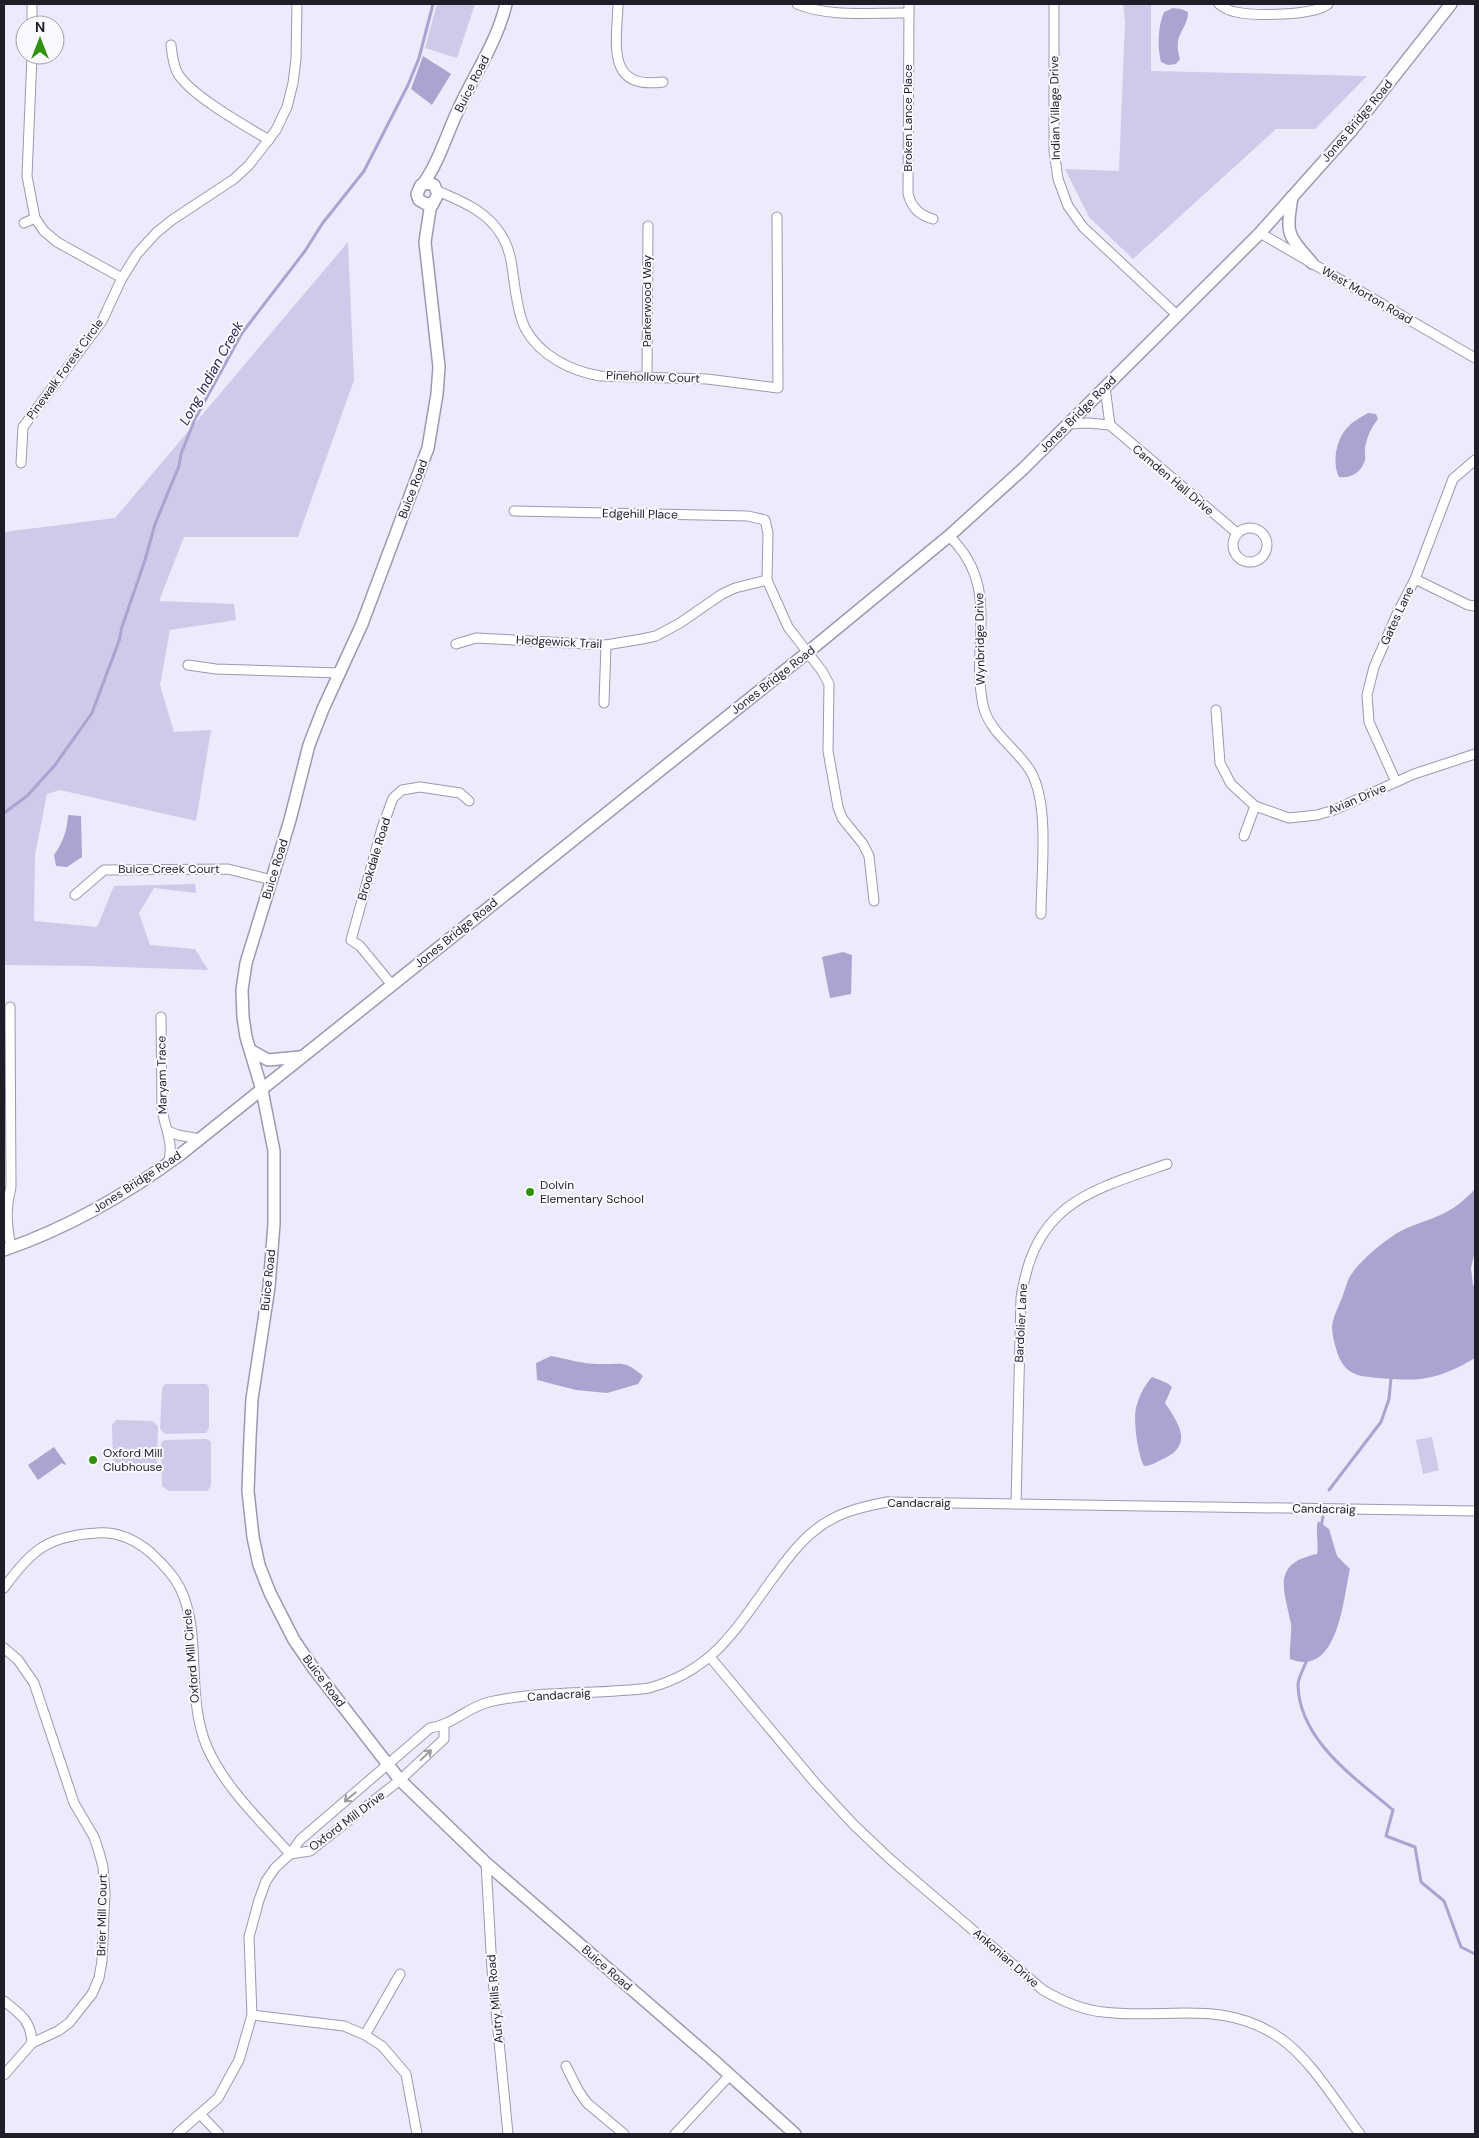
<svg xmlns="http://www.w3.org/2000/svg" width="1479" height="2138" viewBox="0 0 1479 2138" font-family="'DM Sans',sans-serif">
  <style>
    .green { fill: #cdcaea }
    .water { fill: #a9a4d0 }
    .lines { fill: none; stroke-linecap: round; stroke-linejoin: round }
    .stream { stroke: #a9a4d0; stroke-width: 3 }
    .street-casing { stroke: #9b99b2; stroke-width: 11 }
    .secondary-casing { stroke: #9b99b2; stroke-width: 14 }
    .street { stroke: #fff; stroke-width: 9 }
    .secondary { stroke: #fff; stroke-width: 11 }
    .oneway { stroke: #9a9a9e }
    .poi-dot { fill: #31910d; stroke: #faf9ff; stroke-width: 2 }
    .labels { text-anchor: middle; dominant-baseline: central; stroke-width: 4; stroke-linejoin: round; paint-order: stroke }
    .street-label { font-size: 12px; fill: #1f1e28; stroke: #faf9ff }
    .poi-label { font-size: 12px; fill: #1f1e28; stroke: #faf9ff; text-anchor: start }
    .water-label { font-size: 14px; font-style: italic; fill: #2a1e53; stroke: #faf9ff }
  </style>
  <rect width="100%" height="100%" fill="#ecebfb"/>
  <g class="green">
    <polygon points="437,4 475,4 457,58 425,48"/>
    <polygon points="1123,4 1151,4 1151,71 1367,76 1315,129 1276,129 1133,259 1089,217 1065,169 1119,171 1125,22"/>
    <polygon points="348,242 354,380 298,537 184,537 159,601 234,604 236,620 170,630 160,685 174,732 211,730 196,821 60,790 47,794 35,855 34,921 97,927 114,886 195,884 196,893 154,888 139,913 150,945 195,949 208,970 90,966 4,965 4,532 115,518"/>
    <polygon points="165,1384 207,1384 209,1389 209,1428 206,1433 165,1434 160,1429 162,1388"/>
    <polygon points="116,1420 152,1421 158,1426 157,1465 152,1469 116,1470 113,1468 112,1425"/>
    <polygon points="1432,1437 1439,1470 1423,1474 1416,1440"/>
    <polygon points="207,1439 211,1442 211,1486 207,1491 169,1491 162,1486 161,1443 165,1440"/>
  </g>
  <g class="water">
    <path d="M 1173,8 L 1181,9 L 1188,12 C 1188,30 1172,33 1180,59 L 1176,64 L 1168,65 L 1161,62 C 1157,47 1158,26 1164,12 Z"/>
    <polygon points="423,56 451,74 432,105 411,89"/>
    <path d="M 1368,413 L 1376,414 L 1378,419 C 1371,428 1367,437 1365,448 C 1364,452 1366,456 1365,460 C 1362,472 1350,479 1339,477 C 1332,462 1336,439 1348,427 C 1353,421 1362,417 1368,413 Z"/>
    <path d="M 68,815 L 81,816 L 82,857 L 67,867 L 56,866 L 54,855 C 63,842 67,831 68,815 Z"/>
    <polygon points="843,952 852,955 851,994 830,998 822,957"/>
    <path d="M 1475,1189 L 1475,1251 L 1471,1268 L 1473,1285 L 1475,1286 L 1475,1358 C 1460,1367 1444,1375 1426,1378 C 1412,1381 1385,1379 1369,1377 C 1352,1376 1342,1368 1337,1352 C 1329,1324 1331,1324 1342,1298 C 1344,1292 1346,1286 1348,1280 C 1356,1263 1390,1235 1407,1228 C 1437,1216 1452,1214 1475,1189 Z"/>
    <path d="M 551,1356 C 567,1359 583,1364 599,1364 C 621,1365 624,1359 643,1376 L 638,1384 L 607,1393 L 576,1390 L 537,1380 L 536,1363 Z"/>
    <path d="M 1152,1377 L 1167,1383 L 1172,1387 L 1165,1403 C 1179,1424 1194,1445 1163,1459 C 1157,1462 1151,1466 1144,1466 C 1138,1455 1133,1421 1136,1408 C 1139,1396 1144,1386 1152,1377 Z"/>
    <polygon points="54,1447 66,1464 65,1465 62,1463 38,1480 28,1465"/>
    <path d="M 1318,1521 L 1329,1529 L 1337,1556 L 1350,1569 C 1343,1600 1338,1678 1290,1659 C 1289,1650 1292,1631 1291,1624 C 1284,1588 1271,1564 1317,1554 C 1319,1542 1315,1532 1318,1521 Z"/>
  </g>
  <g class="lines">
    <g class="stream">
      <polyline points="4,813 27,796 55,765 92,713 119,641 122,627 145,560 155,524 179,466 181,454 195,419 242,333 305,251 322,224 364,171 408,85 419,58 433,4"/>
      <polyline points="1329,1490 1381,1422 1389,1399 1391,1378"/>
      <polyline points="1321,1526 1323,1517"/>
      <path d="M 1307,1660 C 1304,1667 1298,1678 1298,1685 C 1299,1740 1355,1778 1393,1810 L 1386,1836 L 1415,1847 L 1421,1882 L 1444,1901 L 1461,1947 L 1475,1954"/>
    </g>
    <defs>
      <g id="street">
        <path d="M 618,4 C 617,43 605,90 663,82"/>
        <path d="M 797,4 C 831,18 872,12 909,13"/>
        <path d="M 909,4 L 908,194 C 912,208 919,215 933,219"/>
        <polyline points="1054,4 1054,151 1058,179 1068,206 1083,227 1177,315"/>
        <path d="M 1219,4 C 1224,8 1229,11 1236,12 C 1254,16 1314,16 1328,4"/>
        <polyline points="32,25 32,4"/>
        <path d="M 171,45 C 172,54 173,64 177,72 C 188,94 247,127 269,140"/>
        <polyline points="32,55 27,176 35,218 44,231 57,242 122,278"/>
        <path d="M 438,191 C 463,202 487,211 502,236 C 512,253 512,269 515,288 C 517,301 519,316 525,328 C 540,356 571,371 600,376 L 707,379 L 778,388 L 777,217"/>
        <polyline points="24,223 35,218"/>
        <polyline points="1260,233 1475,358"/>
        <polyline points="647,377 648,226"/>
        <polyline points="1069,424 1088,423 1110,425 1105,387"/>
        <polyline points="1110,425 1237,533"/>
        <polyline points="21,463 23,427 102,321 122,278 137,254 156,233 172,220 234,179 249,165 276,130 287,107 293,83 296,59 297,4"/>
        <polyline points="514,511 748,516 765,520 768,533 767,580 788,627 822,671 829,684 828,751 838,807 842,818 863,844 869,856 874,901"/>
        <circle cx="1250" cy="545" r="17"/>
        <path d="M 949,536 C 1002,587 970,642 983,705 C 989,733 1017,748 1031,772 C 1050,806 1041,874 1041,914"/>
        <polyline points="1415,579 1468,605 1475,606"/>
        <polyline points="456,644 476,638 606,645 642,639 656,636 680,623 722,594 735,588 767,580"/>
        <polyline points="188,665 216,669 340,673"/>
        <polyline points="604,703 606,645"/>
        <polyline points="1216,710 1220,763 1231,784 1255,806 1289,818 1317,815 1334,810 1414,774 1475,754"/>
        <polyline points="1396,782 1369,722 1367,695 1374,667 1397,614 1415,579 1453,479 1475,460"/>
        <polyline points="1244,836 1255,806"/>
        <polyline points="75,895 104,870 228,869 272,880"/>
        <polyline points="392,985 360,946 351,940 382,828 393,798 402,790 420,787 460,793 469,801"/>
        <path d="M 10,1007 L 11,1187 C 5,1209 7,1226 11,1248"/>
        <path d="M 161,1017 L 162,1108 C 164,1128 175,1143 168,1164"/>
        <polyline points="168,1131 178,1135 200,1139"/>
        <path d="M 1016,1504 L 1021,1298 C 1035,1204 1088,1191 1167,1164"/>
        <path d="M 4,1588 C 31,1550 48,1536 96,1533 C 117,1531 136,1540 151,1553 C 162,1563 173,1574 180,1588 C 203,1634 185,1695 207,1747 C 225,1788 261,1821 290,1854"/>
        <polyline points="4,1648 18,1660 34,1683 74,1803 94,1837 99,1852 103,1867 105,1893 102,1961 99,1978 92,1994 69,2023 58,2031 32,2043 4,2075"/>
        <path d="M 710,1657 L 816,1784 L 854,1825 L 891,1860 L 1043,1990 C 1062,2001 1081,2010 1103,2012 C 1168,2020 1222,1998 1280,2038 C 1310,2058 1338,2105 1360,2134"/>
        <polyline points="290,1854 310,1851 400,1780 444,1739 444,1726"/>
        <polyline points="486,1863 492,1969 508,2134"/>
        <path d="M 4,2001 C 20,2014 31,2020 32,2043"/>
        <polyline points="252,2015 344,2026 365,2035 382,2046 406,2074 417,2134"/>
        <polyline points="365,2035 400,1974"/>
        <polyline points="566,2066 578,2090 587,2103 624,2134"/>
        <polyline points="200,2114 219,2134"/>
        <path d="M 177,2134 L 218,2098 L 239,2060 L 252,2015 L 249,1937 L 259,1900 L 266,1881 L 275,1868 L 290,1854 L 300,1840 L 430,1728 C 452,1725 468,1707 489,1702 C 541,1690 596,1695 649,1688 C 716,1670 738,1625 776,1574 C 788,1558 799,1543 814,1531 C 835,1513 861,1507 887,1502 L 1475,1511"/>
        <polyline points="675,2134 730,2075"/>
      </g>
      <g id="secondary">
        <path d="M 423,184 C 439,162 447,133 459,108 C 475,73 497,42 506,4"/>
        <path d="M 1292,197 C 1286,235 1287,234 1312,263"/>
        <polyline points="433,203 426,204 419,200 417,194 421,185 428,183 434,185 438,194 430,209 425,242 439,367 437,394 428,448 362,624 323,709 309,745 290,820 246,963 242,990 243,1017 246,1037 262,1090 274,1151 274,1224 269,1287 252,1399 250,1438 248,1491 253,1537 259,1565 270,1593 294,1640 314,1669 400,1780 486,1863 711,2058 795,2134"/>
        <polyline points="252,1051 268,1060 300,1057"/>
        <path d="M 4,1250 C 68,1228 127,1194 181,1154 L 808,652 L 949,536 L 1024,468 L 1260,233 L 1351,131 L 1451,4"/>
      </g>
    </defs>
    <use href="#street" class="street-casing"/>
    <use href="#secondary" class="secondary-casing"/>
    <use href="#street" class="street"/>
    <use href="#secondary" class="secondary"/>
  </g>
  <defs><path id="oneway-shaft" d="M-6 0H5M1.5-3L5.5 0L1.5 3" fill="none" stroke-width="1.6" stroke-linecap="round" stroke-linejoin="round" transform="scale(1.25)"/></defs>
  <g class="oneway">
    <use href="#oneway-shaft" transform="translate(426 1755) rotate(-43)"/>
    <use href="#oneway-shaft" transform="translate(350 1797) rotate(140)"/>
  </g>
  <g class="poi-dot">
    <circle cx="530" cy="1192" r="5"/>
    <circle cx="93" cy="1460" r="5"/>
  </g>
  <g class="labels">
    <g class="street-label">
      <text transform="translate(472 84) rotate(-63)">Buice Road</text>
      <text transform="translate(1055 108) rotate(-91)">Indian Village Drive</text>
      <text transform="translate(908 118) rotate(-90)">Broken Lance Place</text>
      <text transform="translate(1357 121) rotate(-50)">Jones Bridge Road</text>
      <text transform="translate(1367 295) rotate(30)">West Morton Road</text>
      <text transform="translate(647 301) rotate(-90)">Parkerwood Way</text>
      <text transform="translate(65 369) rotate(-54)">Pinewalk Forest Circle</text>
      <text transform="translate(653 377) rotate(2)">Pinehollow Court</text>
      <text transform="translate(1078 414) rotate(-45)">Jones Bridge Road</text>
      <text transform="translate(1173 480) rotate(40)">Camden Hall Drive</text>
      <text transform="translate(413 489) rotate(-69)">Buice Road</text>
      <text transform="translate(640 514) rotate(1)">Edgehill Place</text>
      <text transform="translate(1397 616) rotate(-65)">Gates Lane</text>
      <text transform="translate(980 639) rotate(-91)">Wynbridge Drive</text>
      <text transform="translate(559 642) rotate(3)">Hedgewick Trail</text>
      <text transform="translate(773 680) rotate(-38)">Jones Bridge Road</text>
      <text transform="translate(1357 799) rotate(-23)">Avian Drive</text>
      <text transform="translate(374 859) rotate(-73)">Brookdale Road</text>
      <text x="169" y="869">Buice Creek Court</text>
      <text transform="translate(275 869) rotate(-73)">Buice Road</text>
      <text transform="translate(456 933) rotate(-39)">Jones Bridge Road</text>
      <text transform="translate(162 1075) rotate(-91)">Maryam Trace</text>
      <text transform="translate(137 1182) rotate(-33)">Jones Bridge Road</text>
      <text transform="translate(268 1280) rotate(-84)">Buice Road</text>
      <text transform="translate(1021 1323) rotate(-87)">Bardolier Lane</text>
      <text x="919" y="1503">Candacraig</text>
      <text transform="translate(1324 1509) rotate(1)">Candacraig</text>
      <text transform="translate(191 1656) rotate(-95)">Oxford Mill Circle</text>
      <text transform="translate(324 1681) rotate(53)">Buice Road</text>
      <text transform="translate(559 1695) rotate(-4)">Candacraig</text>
      <text transform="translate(347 1821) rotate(-37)">Oxford Mill Drive</text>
      <text transform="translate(102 1915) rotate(-89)">Brier Mill Court</text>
      <text transform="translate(1006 1958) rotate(41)">Ankonian Drive</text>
      <text transform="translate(607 1968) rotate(41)">Buice Road</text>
      <text transform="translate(495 1999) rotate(-95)">Autry Mills Road</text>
    </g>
    <g class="poi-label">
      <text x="540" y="1185">Dolvin<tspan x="540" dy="14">Elementary School</tspan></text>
      <text x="103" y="1453">Oxford Mill<tspan x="103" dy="14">Clubhouse</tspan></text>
    </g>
    <g class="water-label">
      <text transform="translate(211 373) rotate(-61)">Long Indian Creek</text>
    </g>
  </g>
  <rect width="1479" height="2138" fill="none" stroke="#1f1e28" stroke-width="10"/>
  <g transform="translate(40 40)"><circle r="24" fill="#faf9ff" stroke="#a2a1a9"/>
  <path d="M0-4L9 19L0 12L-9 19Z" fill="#31910d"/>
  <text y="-8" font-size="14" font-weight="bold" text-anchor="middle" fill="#1f1e28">N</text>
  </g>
</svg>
